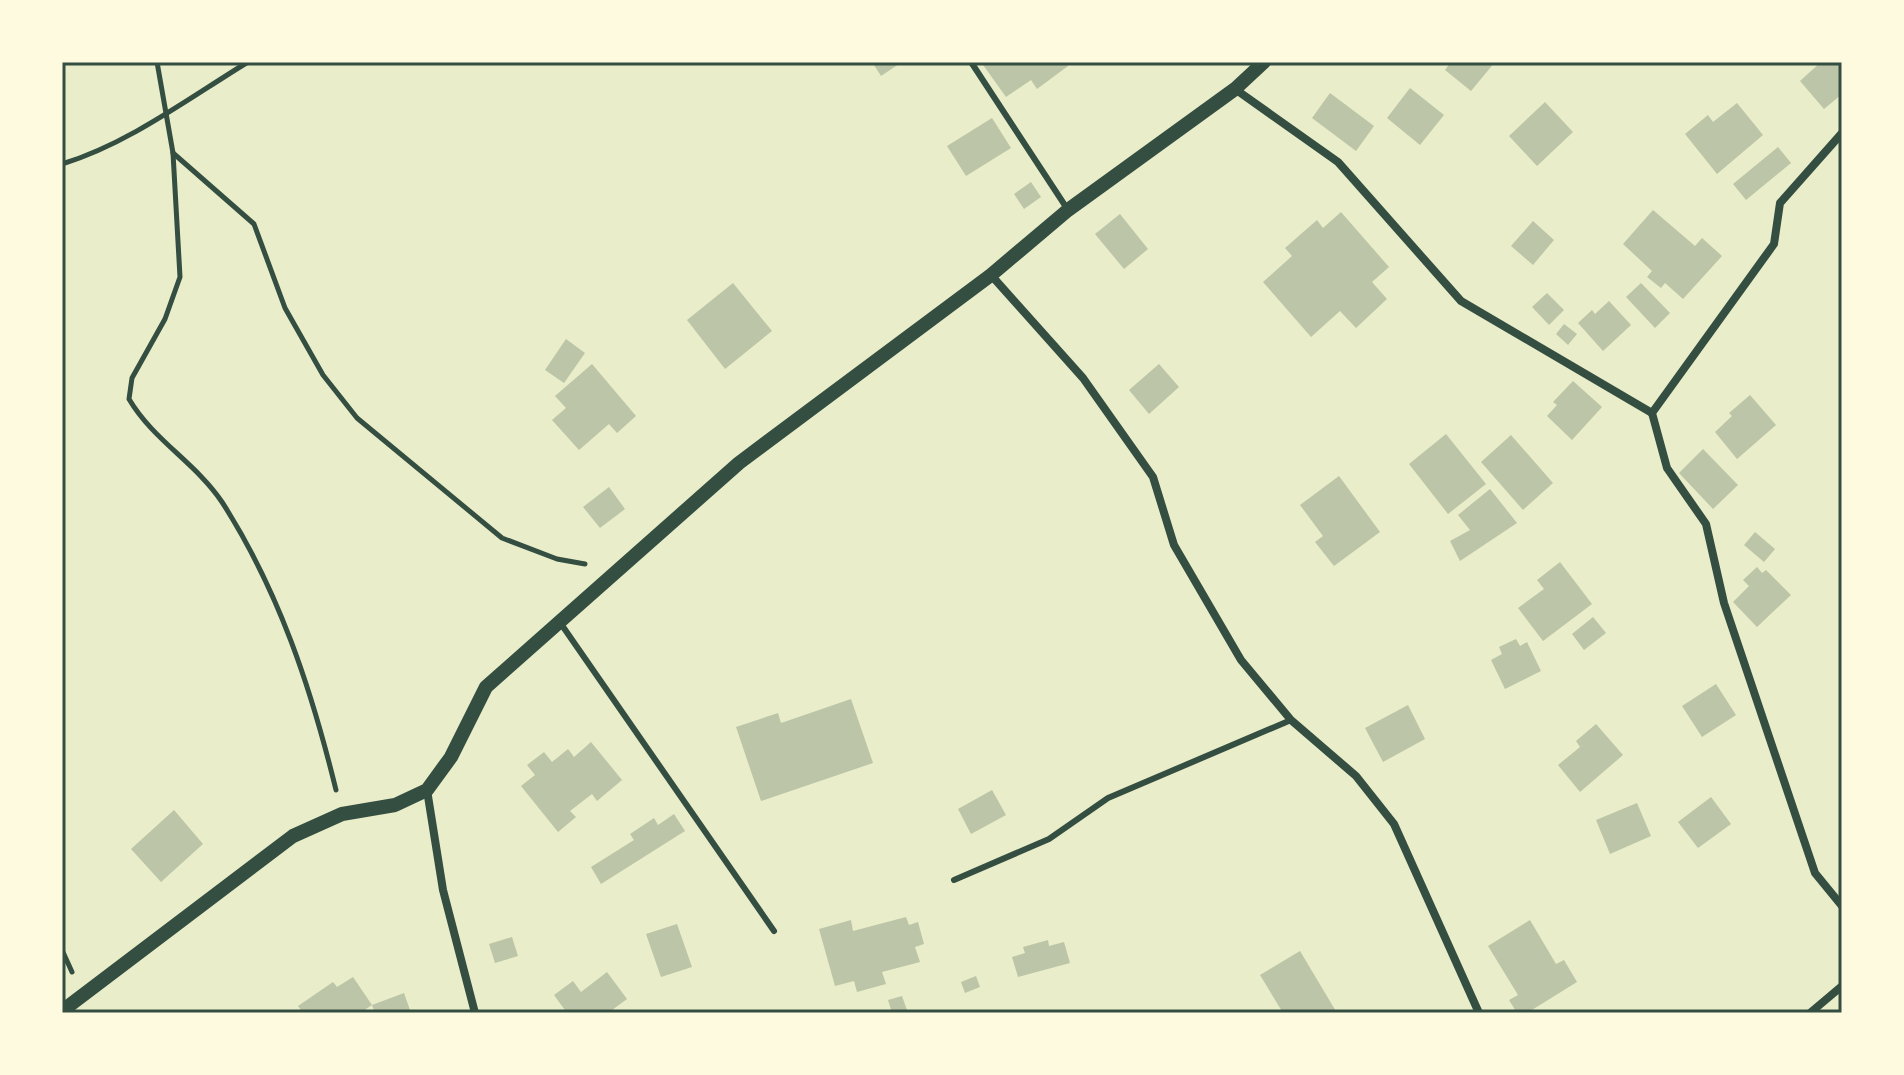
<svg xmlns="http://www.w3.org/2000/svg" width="1904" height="1075" viewBox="0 0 1904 1075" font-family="'Exo 2',sans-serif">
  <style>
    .building { fill: #bcc5a7 }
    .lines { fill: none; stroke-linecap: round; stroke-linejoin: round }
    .path { stroke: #344e41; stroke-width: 5 }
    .service { stroke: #344e41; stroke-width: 6 }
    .minor { stroke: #344e41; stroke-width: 8 }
    .tertiary { stroke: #344e41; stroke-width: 14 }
    .neatline { fill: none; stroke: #344e41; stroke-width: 3 }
  </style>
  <rect width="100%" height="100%" fill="#e9edc9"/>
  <g class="building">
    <polygon points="872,62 902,62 881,76"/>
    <polygon points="981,62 1066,62 1068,66 1037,89 1031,80 1006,97"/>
    <polygon points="1451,62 1495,62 1471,91 1445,70"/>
    <polygon points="1821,62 1836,62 1842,69 1842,94 1824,109 1800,81"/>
    <polygon points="1410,88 1444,115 1420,145 1387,118"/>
    <polygon points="1330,93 1374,126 1356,151 1312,118"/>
    <polygon points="1545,102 1573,132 1537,166 1509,136"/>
    <polygon points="1737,103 1763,135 1717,174 1685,134 1708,115 1713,122"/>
    <polygon points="992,118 1011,148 966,176 947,146"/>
    <polygon points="1778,147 1791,163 1746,200 1733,184"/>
    <polygon points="1031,182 1041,197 1024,209 1014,194"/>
    <polygon points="1653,210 1695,246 1702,238 1722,256 1683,299 1665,283 1661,288 1647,277 1652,271 1623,244"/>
    <polygon points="1341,212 1389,267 1372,282 1387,299 1356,328 1340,311 1311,337 1263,282 1292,256 1285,248 1317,220 1323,228"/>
    <polygon points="1120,214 1148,249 1124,269 1095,234"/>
    <polygon points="1533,221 1554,240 1533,265 1511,246"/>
    <polygon points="733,283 772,331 725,369 687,320"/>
    <polygon points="1641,283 1670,313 1655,328 1626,297"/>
    <polygon points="1547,293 1564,310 1549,325 1532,307"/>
    <polygon points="1609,301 1631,325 1603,351 1578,323 1592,310 1595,314"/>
    <polygon points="1564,324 1577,334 1568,345 1556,334"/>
    <polygon points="566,339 585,353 564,383 545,370"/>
    <polygon points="592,364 636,416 617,433 609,424 579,450 552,420 566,408 555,396"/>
    <polygon points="1159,364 1179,387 1149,414 1129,390"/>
    <polygon points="1573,381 1602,407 1572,440 1547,416 1557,405 1553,402"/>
    <polygon points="1750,395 1776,425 1737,459 1715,432 1732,416 1729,413"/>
    <polygon points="1446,434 1486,484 1448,514 1409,464"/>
    <polygon points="1511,435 1553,483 1523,510 1481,462"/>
    <polygon points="1703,449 1738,485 1713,509 1679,473"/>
    <polygon points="1339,476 1380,532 1334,566 1315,542 1323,536 1300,505"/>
    <polygon points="609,487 625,509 600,528 583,507"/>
    <polygon points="1490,489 1517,523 1460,561 1450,541 1470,530 1458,515"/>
    <polygon points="1755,532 1775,549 1764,562 1744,545"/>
    <polygon points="1560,562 1592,604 1543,641 1518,608 1544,589 1537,580"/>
    <polygon points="1757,567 1762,573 1766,570 1791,595 1757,627 1733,602 1749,586 1743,580"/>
    <polygon points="1593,617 1606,633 1584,650 1572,634"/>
    <polygon points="1516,639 1520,646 1527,642 1541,671 1505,689 1491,660 1502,654 1499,647"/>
    <polygon points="1716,684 1736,715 1702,737 1682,706"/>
    <polygon points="851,699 873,763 761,801 736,727 778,713 781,723"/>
    <polygon points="1408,705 1425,739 1383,762 1365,728"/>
    <polygon points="1596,724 1623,755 1580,792 1558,765 1580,747 1576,741"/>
    <polygon points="591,742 622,780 597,801 592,794 570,811 576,817 558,832 521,786 535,775 527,765 544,752 552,762 568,749 574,757"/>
    <polygon points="992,790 1006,815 971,834 958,809"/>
    <polygon points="1711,797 1731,824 1698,848 1678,822"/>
    <polygon points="1637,803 1651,836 1610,854 1596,820"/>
    <polygon points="174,810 203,844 161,882 131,849"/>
    <polygon points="674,814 685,831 601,884 591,867 634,840 630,834 654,818 658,825"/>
    <polygon points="906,917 909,925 918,922 924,944 915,947 920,962 882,972 886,984 857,992 854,981 835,986 819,929 851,920 853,931"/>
    <polygon points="1530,920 1556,964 1564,960 1577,982 1527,1013 1517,1013 1509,1000 1518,995 1488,946"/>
    <polygon points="677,924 692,967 661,977 646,934"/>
    <polygon points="512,937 518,956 495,963 489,944"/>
    <polygon points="1048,940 1049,946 1064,942 1070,963 1018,977 1012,957 1025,953 1023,947"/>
    <polygon points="1300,951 1337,1013 1283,1013 1260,975"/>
    <polygon points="607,972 627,999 608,1013 567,1013 554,995 573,981 581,992"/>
    <polygon points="976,976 980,987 965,993 961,982"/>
    <polygon points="353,977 372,1005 360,1013 303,1013 298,1006 333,982 337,987"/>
    <polygon points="404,993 411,1013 375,1013 372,1005"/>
    <polygon points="902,996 908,1013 892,1013 888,1000"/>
  </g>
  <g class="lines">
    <g class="path">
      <path d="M 157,62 L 173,153 L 180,277 L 165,319 L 132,378 L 129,399 C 153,440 196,463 222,502 C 279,591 311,688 336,790"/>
      <polyline points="173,153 254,224 285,308 323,375 357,418 502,538 557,559 585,564"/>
      <path d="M 62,164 C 128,144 189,98 248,62"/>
      <polyline points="62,950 72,972"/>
    </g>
    <g class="service">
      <polyline points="971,62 1068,210"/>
      <polyline points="559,621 774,931"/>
      <polyline points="954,880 1049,839 1108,798 1291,720"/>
    </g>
    <g class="minor">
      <polyline points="1235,89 1338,162 1461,301 1652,413"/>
      <polyline points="1842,133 1780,203 1774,244 1652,413 1667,468 1706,524 1724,603 1815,873 1842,906"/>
      <polyline points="991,275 1083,378 1153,477 1174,545 1241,660 1291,720 1356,776 1394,824 1479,1013"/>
      <polyline points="427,790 443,890 475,1013"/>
      <polyline points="1810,1013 1842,986"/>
    </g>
    <polyline class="tertiary" points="62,1011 293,836 342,814 395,805 427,790 451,757 486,687 739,463 991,275 1068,210 1235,89 1264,62"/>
  </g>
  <rect width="1904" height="1075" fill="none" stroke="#fefae0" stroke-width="128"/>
  <rect x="64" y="64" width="1776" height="947" class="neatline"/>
</svg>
